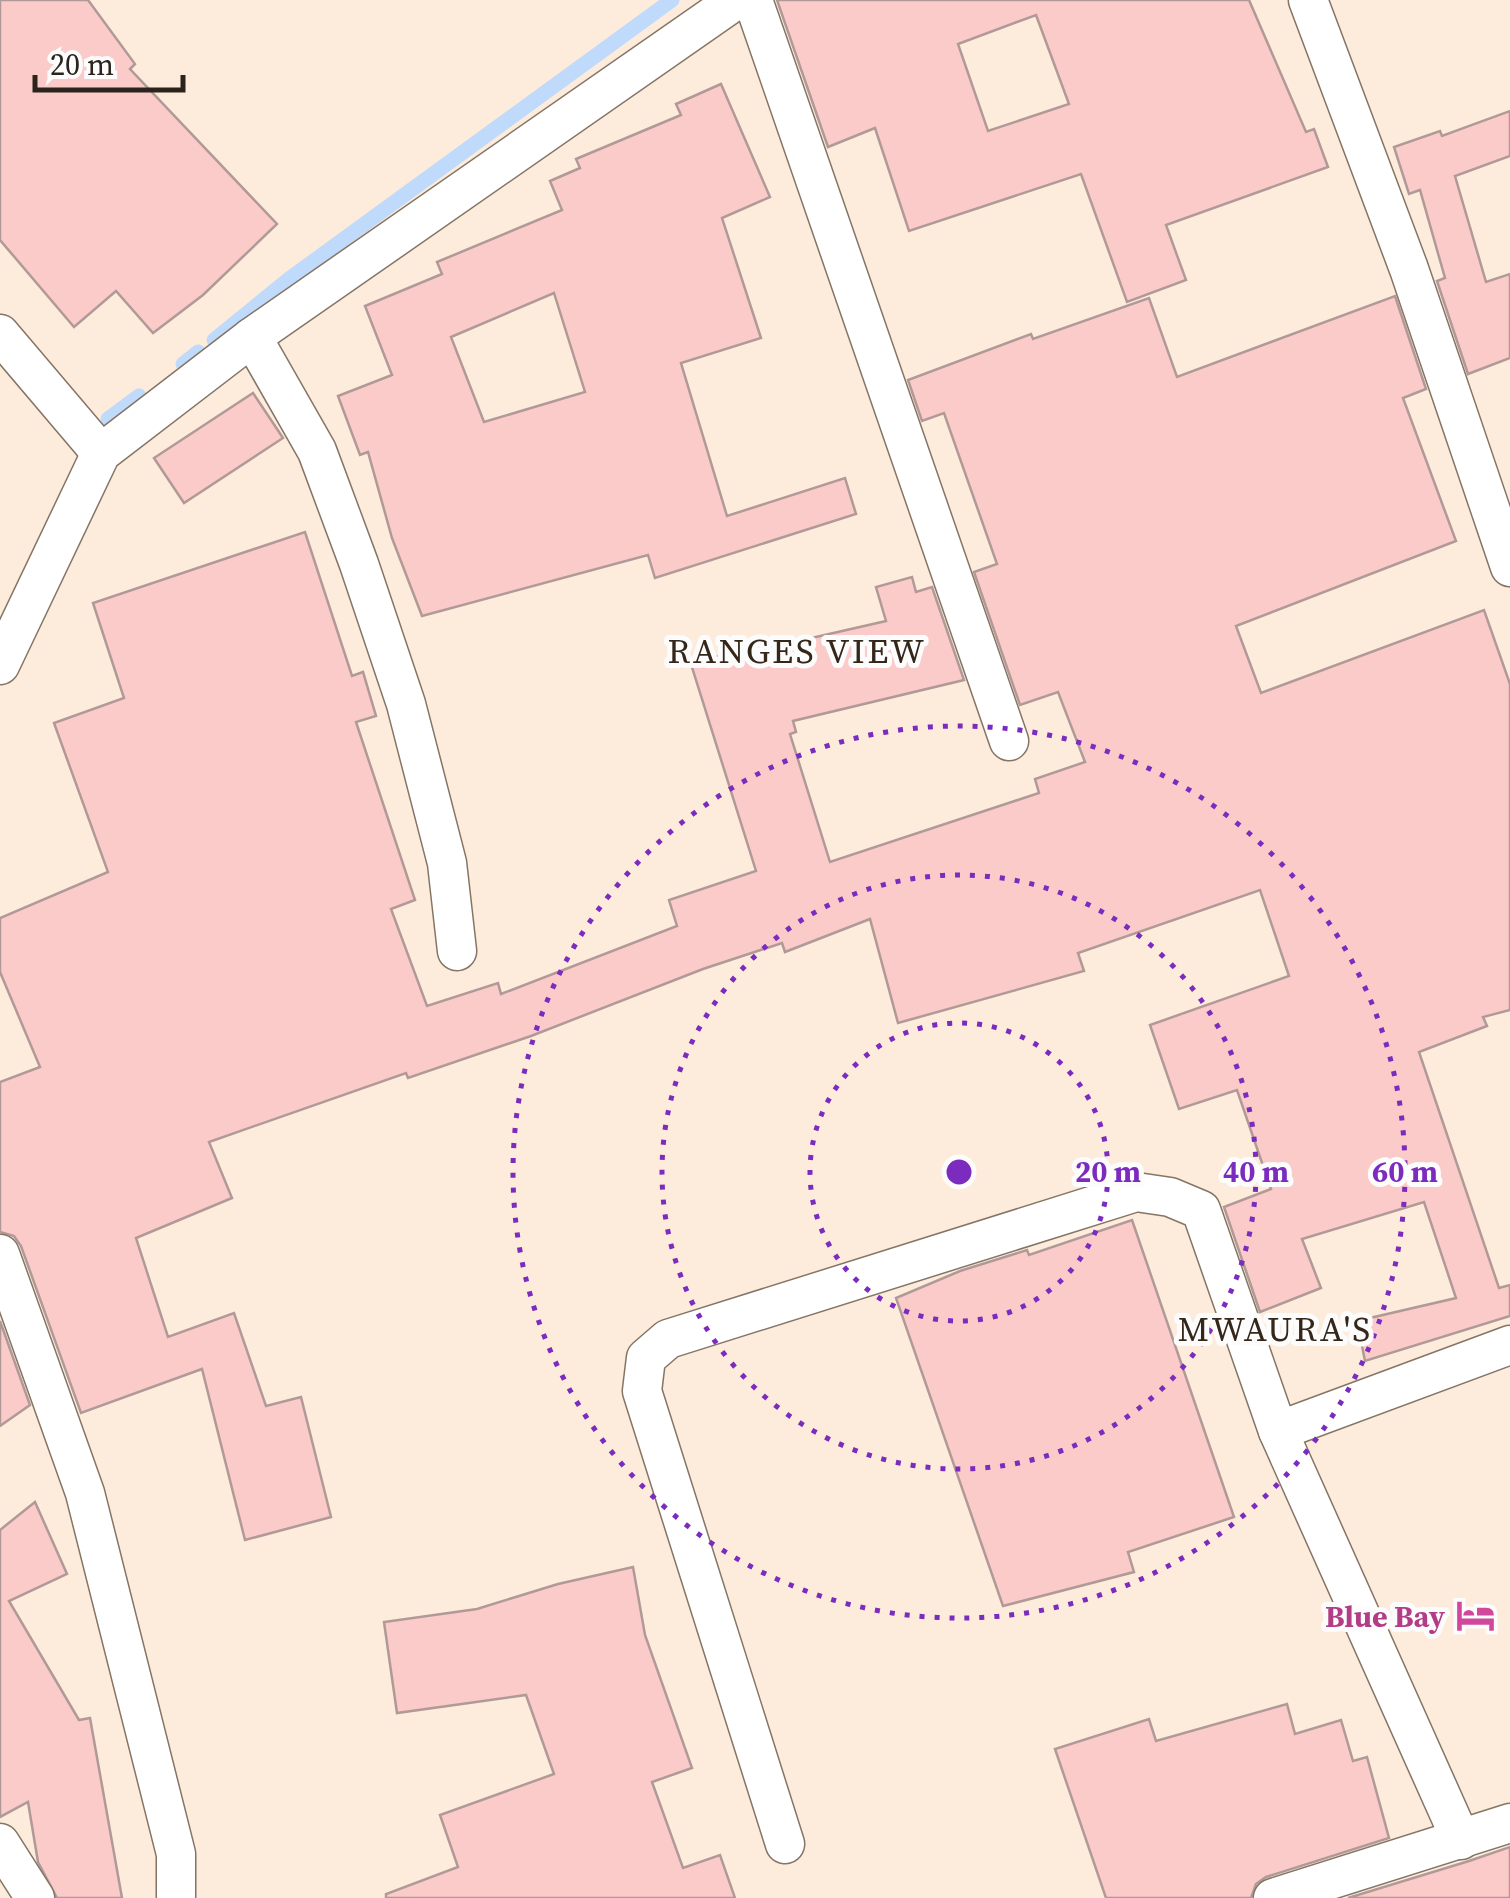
<svg xmlns="http://www.w3.org/2000/svg" width="1510" height="1898" viewBox="0 0 1510 1898" font-family="'Source Serif 4',serif">
  <style>
    .lines { fill: none; stroke-linecap: round; stroke-linejoin: round }
    .stream { stroke: #c0dafb; stroke-width: 15 }
    .building { fill: #fbcbc9; stroke: #b19998; stroke-width: 2.5; fill-rule: evenodd }
    .street-casing { stroke: #847566; stroke-width: 41 }
    .street { stroke: #fff; stroke-width: 38 }
    .ring { fill: none; stroke: #7b2cbf; stroke-width: 5; stroke-dasharray: 5 10 }
    .labels { text-anchor: middle; dominant-baseline: central; stroke-width: 10; stroke-linejoin: round; paint-order: stroke }
    .hotel-label { font-size: 30px; font-weight: bold; fill: #b23c85; stroke: #fcfcfc; text-anchor: end }
    .quarter-label { font-size: 35px; letter-spacing: 2.5px; fill: #34271a; stroke: #fcfcfc }
    .centre { fill: #7b2cbf; stroke: #fcfcfc; stroke-width: 5 }
    .ring-label { font-size: 30px; text-anchor: middle; font-weight: bold; fill: #7b2cbf; stroke: #fcfcfc; stroke-width: 10; stroke-linejoin: round; paint-order: stroke }
  </style>
  <rect width="100%" height="100%" fill="#fdecdb"/>
  <g class="lines">
    <g class="stream">
      <polyline points="214,340 289,279 672,0"/>
      <polyline points="183,364 198,352"/>
      <polyline points="108,419 139,396"/>
    </g>
  </g>
  <g class="building">
    <polygon points="0,0 88,0 135,64 130,69 277,224 203,295 153,333 116,291 74,327 0,240"/>
    <path d="M 777,0 L 1249,0 L 1306,132 L 1314,129 L 1328,167 L 1166,225 L 1186,280 L 1127,302 L 1081,174 L 909,231 L 875,128 L 828,147 ZM 1036,15 L 1069,104 L 988,131 L 958,44 Z"/>
    <path d="M 721,84 L 770,197 L 722,218 L 761,338 L 681,363 L 727,516 L 845,478 L 856,514 L 655,578 L 648,555 L 422,616 L 392,538 L 368,452 L 360,455 L 338,396 L 392,375 L 365,306 L 442,274 L 437,262 L 562,210 L 550,181 L 580,168 L 576,159 L 681,115 L 676,104 ZM 554,293 L 585,392 L 484,422 L 451,337 Z"/>
    <polygon points="1510,111 1510,156 1455,176 1486,282 1510,274 1510,358 1468,374 1437,281 1445,278 1420,190 1409,194 1394,147 1440,131 1442,136"/>
    <polygon points="1395,296 1426,389 1403,398 1456,541 1236,626 1261,693 1484,610 1510,684 1510,1010 1483,1017 1487,1026 1419,1052 1499,1288 1510,1285 1510,1316 1365,1361 1357,1321 1456,1298 1424,1202 1302,1239 1321,1288 1260,1312 1224,1207 1271,1189 1237,1090 1179,1109 1150,1025 1289,976 1260,890 1078,953 1084,971 898,1023 870,919 785,952 782,943 703,969 531,1036 408,1078 406,1073 209,1142 232,1198 136,1238 168,1337 234,1313 266,1406 301,1397 331,1517 245,1540 202,1369 81,1413 21,1246 14,1236 0,1232 0,1082 40,1067 0,972 0,918 108,872 54,723 124,698 93,603 305,532 352,676 363,672 376,716 356,722 415,900 391,909 427,1006 498,983 501,994 677,926 669,900 756,871 691,664 771,641 772,647 886,621 876,587 912,577 916,592 932,587 964,680 793,721 796,732 790,734 830,862 1039,793 1035,779 1085,762 1058,692 1020,705 974,572 997,564 944,413 922,421 908,380 1031,334 1033,339 1149,298 1177,377"/>
    <polygon points="253,393 283,438 184,503 154,458"/>
    <polygon points="1132,1220 1234,1517 1128,1552 1134,1572 1003,1606 896,1298 960,1271 1027,1250 1029,1255"/>
    <polygon points="0,1321 30,1405 0,1426"/>
    <polygon points="35,1502 67,1574 9,1601 79,1720 90,1718 122,1898 57,1898 38,1862 28,1802 0,1817 0,1530"/>
    <polygon points="633,1567 645,1635 692,1768 652,1782 683,1868 720,1855 735,1898 386,1898 386,1894 458,1867 440,1815 554,1774 526,1695 397,1713 384,1622 477,1609 558,1584"/>
    <polygon points="1287,1704 1295,1734 1341,1720 1353,1761 1367,1757 1389,1838 1266,1877 1256,1884 1251,1898 1106,1898 1055,1749 1149,1719 1156,1741"/>
    <polygon points="1510,1847 1510,1898 1348,1898 1469,1861"/>
  </g>
  <g class="lines">
    <defs>
      <g id="street">
        <polyline points="753,0 1009,741"/>
        <polyline points="1308,0 1409,269 1510,567"/>
        <polyline points="0,334 101,453"/>
        <polyline points="252,337 317,451 359,564 406,704 447,863 457,951"/>
        <polyline points="0,665 101,453 252,337 736,0"/>
        <polyline points="0,1254 85,1493 176,1854 176,1898"/>
        <polyline points="1278,1431 1461,1840"/>
        <polyline points="0,1843 35,1898"/>
        <polyline points="785,1844 642,1391 646,1358 668,1339 1136,1192 1170,1197 1201,1210 1278,1431 1510,1345"/>
        <polyline points="1273,1898 1510,1823"/>
      </g>
    </defs>
    <use href="#street" class="street-casing"/>
    <use href="#street" class="street"/>
  </g>
  <g class="ring">
    <circle cx="959" cy="1172" r="149"/>
    <circle cx="959" cy="1172" r="297"/>
    <circle cx="959" cy="1172" r="446"/>
  </g>
  <defs>
    <symbol id="hotel-bare" viewBox="-9 -9 18 18"><path d="M-6-4.5h1.5V1H6V5H4.5V3h-9V5H-6ZM-4 0a1.8 1.8 0 1 1 3.6 0ZM.5 0V-2.5h3Q6-2.5 6 0Z" fill="#d1479c" stroke="#fcfcfc" stroke-width="2.5" paint-order="stroke"/></symbol>
  </defs>
  <g fill-rule="evenodd">
    <use href="#hotel-bare" x="1448" y="1588" width="55" height="55"/>
  </g>
  <g class="labels">
    <g class="hotel-label">
      <text x="1445" y="1616">Blue Bay</text>
    </g>
    <g class="quarter-label">
      <text x="797" y="651">RANGES VIEW</text>
      <text x="1275" y="1329">MWAURA'S</text>
    </g>
  </g>
  <circle cx="959" cy="1172" r="15" class="centre"/>
  <g class="ring-label">
    <text x="1108" y="1182">20 m</text>
    <text x="1256" y="1182">40 m</text>
    <text x="1405" y="1182">60 m</text>
  </g>
  <path d="M35 75v15h148v-15" fill="none" stroke="#2a241d" stroke-width="5"/>
  <text x="50" y="75" font-size="30" fill="#2a241d" stroke="#fcfcfc" stroke-width="8" paint-order="stroke">20 m</text>
</svg>
